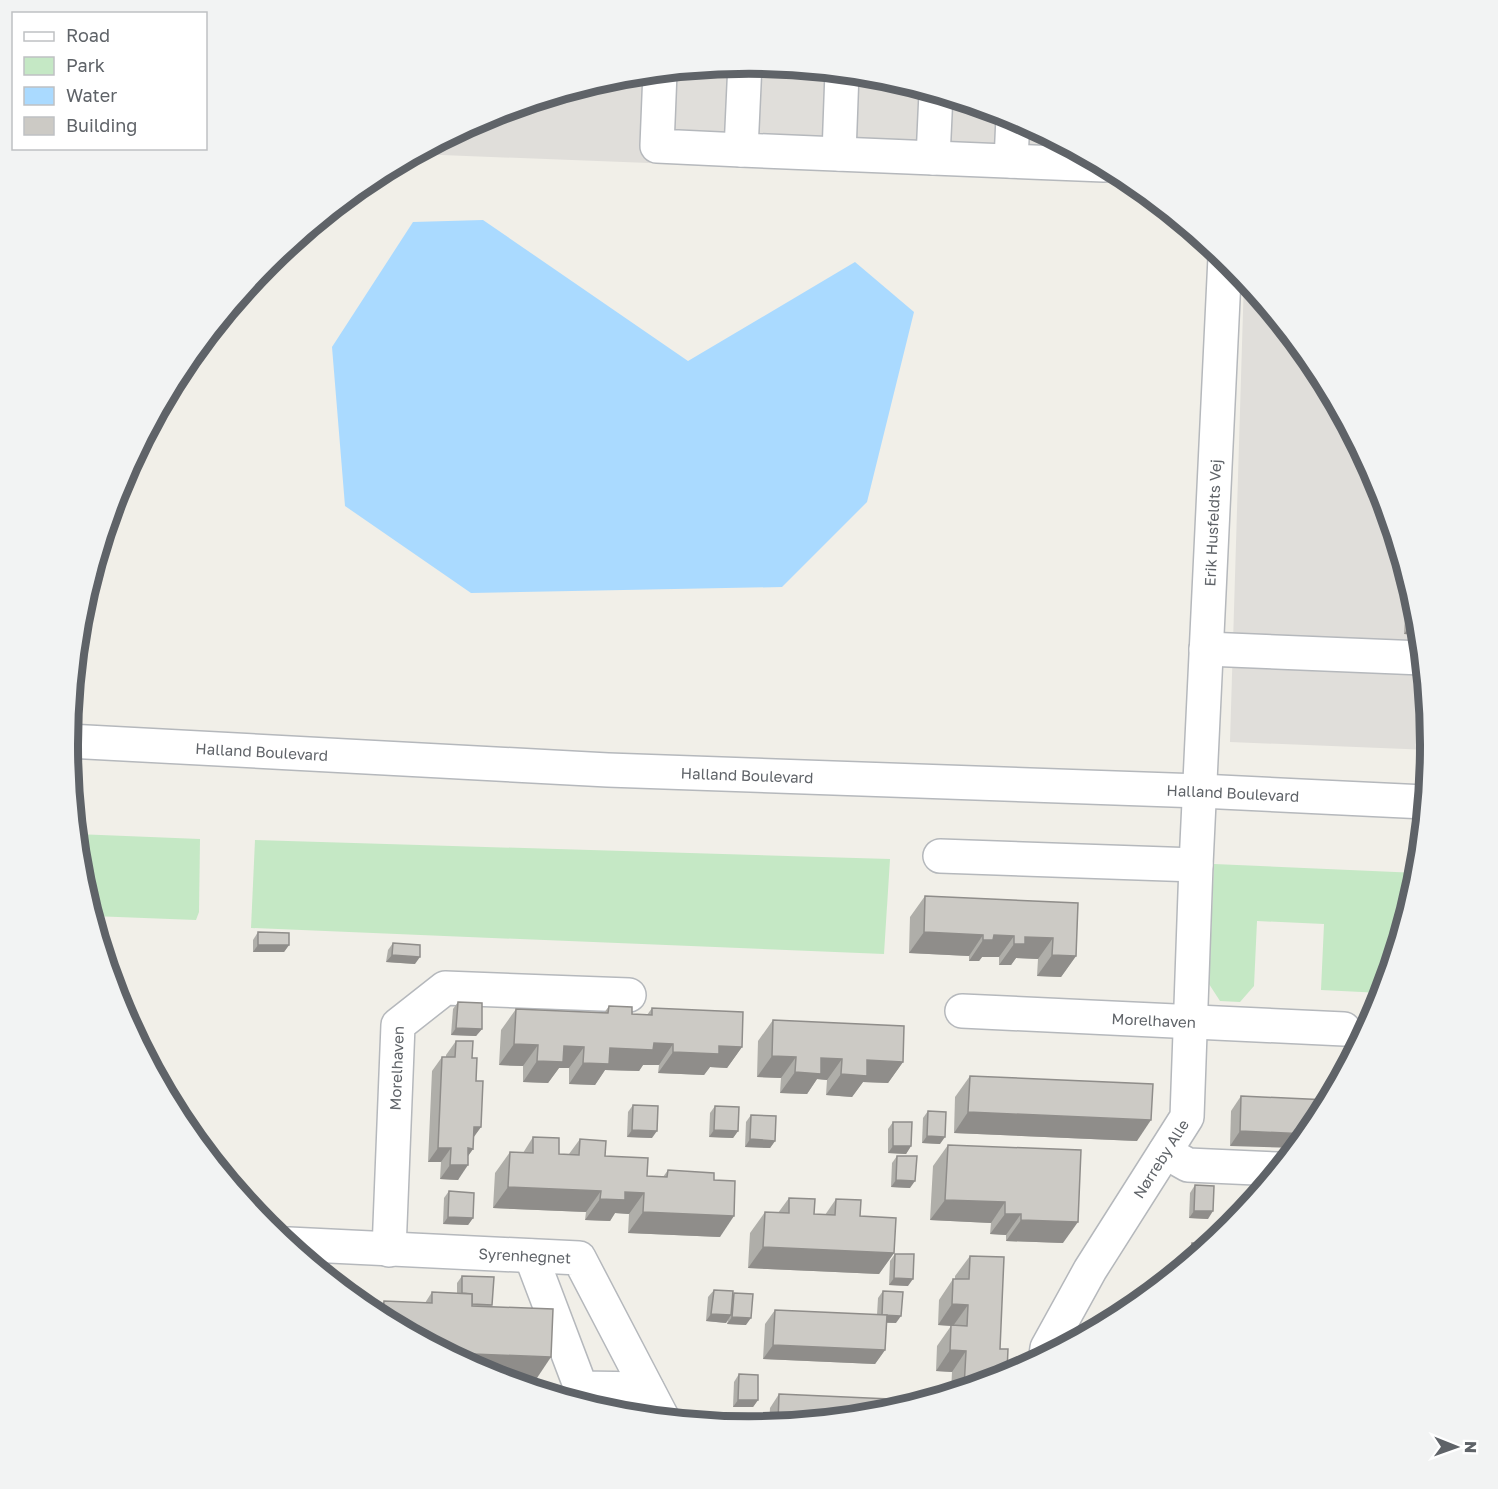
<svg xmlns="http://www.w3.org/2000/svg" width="1498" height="1489" viewBox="0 0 1498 1489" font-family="'Golos Text',sans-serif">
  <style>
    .industrial { fill: #e0deda }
    .green { fill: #c5e8c5 }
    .water { fill: #aadaff }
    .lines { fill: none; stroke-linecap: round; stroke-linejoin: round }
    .minor-casing { stroke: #b5b8bc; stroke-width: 36 }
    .minor { stroke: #fff; stroke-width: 33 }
    .wall { fill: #afaea9 }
    .shaded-wall { fill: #8f8d8a }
    .building { fill: #cccac5; stroke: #8f8d8a; stroke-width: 1.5 }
    .labels { text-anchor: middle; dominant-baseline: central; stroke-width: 4.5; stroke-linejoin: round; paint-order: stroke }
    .street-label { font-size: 15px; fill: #5f6368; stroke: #fff }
    .rim { fill: none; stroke: #5f6368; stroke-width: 8 }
  </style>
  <rect width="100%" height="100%" fill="#f1efe8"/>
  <g class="industrial">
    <polygon points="749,63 882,76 1010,115 1133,182 416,154 489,115 616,76"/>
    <polygon points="1244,279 1316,366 1379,484 1417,612 1430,750 1230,742"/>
  </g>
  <g class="green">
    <polygon points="76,834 200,839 199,912 196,920 92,916 81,877"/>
    <polygon points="255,840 890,859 884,954 251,928"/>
    <polygon points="1214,864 1418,873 1382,993 1321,990 1324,924 1257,921 1254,986 1240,1002 1220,1001 1209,984"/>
  </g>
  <polygon class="water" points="483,220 688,361 855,262 914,312 867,502 782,587 471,593 345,506 332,347 413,222"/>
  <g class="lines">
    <defs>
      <g id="minor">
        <polyline points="745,63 741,150 1104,165"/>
        <polyline points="660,72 657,146 741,150"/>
        <polyline points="839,154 842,72"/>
        <polyline points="933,158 936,93"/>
        <polyline points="1011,161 1013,117"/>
        <polyline points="1206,649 1422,658"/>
        <path id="s1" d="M 68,741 L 608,770 L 1200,791 L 1425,802"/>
        <polyline points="940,856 1196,865"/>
        <path id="s2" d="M 962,1011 L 1344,1029"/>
        <polyline points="1165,1152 1188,1165 1278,1169"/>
        <path id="s3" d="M 289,1244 L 579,1258 L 662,1417"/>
        <path id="s4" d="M 389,1250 L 398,1025 L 445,988 L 629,995"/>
        <polyline points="531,1256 581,1388 647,1389"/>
        <path id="s5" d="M 1046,1355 L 1047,1348 L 1090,1270 L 1187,1117 L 1196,865 L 1225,257"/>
      </g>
    </defs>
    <use href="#minor" class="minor-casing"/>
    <use href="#minor" class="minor"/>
  </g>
  <g class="wall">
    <polygon points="1410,607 1417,612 1420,635 1404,634 1405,614"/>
    <polygon points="925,896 1078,903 1076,956 1061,977 1037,976 1038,959 1016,958 1011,965 999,965 999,957 982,957 979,961 969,961 969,956 909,953 910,917"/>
    <polygon points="258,932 289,945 284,952 253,952 253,940"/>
    <polygon points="393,943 415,964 386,962 388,950"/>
    <polygon points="458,1002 482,1029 476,1036 451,1035 453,1009"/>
    <polygon points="609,1006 632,1014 647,1015 652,1008 742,1047 727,1068 710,1067 704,1075 658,1073 659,1065 643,1065 639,1071 605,1070 595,1085 569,1084 569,1068 559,1068 548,1083 523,1082 523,1066 499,1065 501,1030 516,1009 604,1013"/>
    <polygon points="773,1020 903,1062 888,1083 863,1082 852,1097 826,1095 827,1080 817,1079 807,1094 780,1093 781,1078 757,1077 758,1041"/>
    <polygon points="456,1041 472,1058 481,1127 473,1137 473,1149 468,1156 458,1180 440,1179 441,1162 428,1162 432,1071 442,1057 446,1057 446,1055"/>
    <polygon points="970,1076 1137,1141 954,1133 955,1097"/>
    <polygon points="1241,1096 1328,1100 1230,1146 1231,1111"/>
    <polygon points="633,1105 652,1138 627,1137 628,1112"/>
    <polygon points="715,1106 738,1131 733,1138 709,1137 710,1113"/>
    <polygon points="928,1111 940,1144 922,1143 923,1118"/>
    <polygon points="751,1115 775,1141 770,1148 745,1147 746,1122"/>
    <polygon points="893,1122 911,1146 906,1154 888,1153 888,1129"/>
    <polygon points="533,1137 559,1154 569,1154 580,1139 605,1156 647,1176 663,1177 668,1170 714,1180 720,1237 628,1233 629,1214 615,1213 610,1221 585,1220 586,1212 493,1208 495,1173 510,1152 523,1153"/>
    <polygon points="948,1145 1063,1243 1006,1241 1006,1235 990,1234 991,1223 930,1220 933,1166"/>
    <polygon points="897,1156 910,1188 891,1187 892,1163"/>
    <polygon points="1195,1185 1208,1219 1189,1218 1190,1193"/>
    <polygon points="449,1191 473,1218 468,1225 443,1224 444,1198"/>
    <polygon points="789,1198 814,1214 825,1215 836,1199 860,1216 894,1253 879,1274 748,1268 750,1233 765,1212 778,1213"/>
    <polygon points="1192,1243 1209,1244 1186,1263 1187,1251"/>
    <polygon points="895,1254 908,1286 889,1285 890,1261"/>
    <polygon points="970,1256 1000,1349 1004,1376 951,1392 952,1372 936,1371 937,1346 951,1326 938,1325 939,1300 953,1279 955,1279 955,1276"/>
    <polygon points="462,1276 492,1305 491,1307 537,1378 496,1376 488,1374 375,1314 384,1301 425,1303 432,1292 457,1293 457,1283"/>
    <polygon points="714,1290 732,1296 734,1293 746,1325 727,1324 728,1320 726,1323 706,1321 708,1297"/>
    <polygon points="883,1291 896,1323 886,1323 885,1350 875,1364 763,1359 765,1324 775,1310 877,1315 878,1298"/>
    <polygon points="739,1374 758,1400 753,1407 733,1407 734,1382"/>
    <polygon points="779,1394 882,1413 769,1424 770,1408"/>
  </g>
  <g class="shaded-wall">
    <polygon points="1409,627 1419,627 1420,635 1404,634"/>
    <polygon points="924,932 983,935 969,956 909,953"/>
    <polygon points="994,935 1014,936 999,957 982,957 979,961 969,961 983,940"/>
    <polygon points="1025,937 1053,938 1038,959 1016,958 1011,965 999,965 1014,944"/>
    <polygon points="258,945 289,945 284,952 253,952"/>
    <polygon points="392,955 420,957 415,964 386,962"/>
    <polygon points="1052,955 1076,956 1061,977 1037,976"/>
    <polygon points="456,1028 482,1029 476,1036 451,1035"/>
    <polygon points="654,1043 673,1044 659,1065 643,1065 639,1071 605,1070 595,1085 569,1084 583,1063 610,1048"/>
    <polygon points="514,1044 538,1045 523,1066 499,1065"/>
    <polygon points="564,1046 584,1047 569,1068 559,1068 548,1083 523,1082 537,1061"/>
    <polygon points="719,1046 742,1047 727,1068 710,1067 704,1075 658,1073 673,1052"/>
    <polygon points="772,1056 796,1057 781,1078 757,1077"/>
    <polygon points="821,1058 842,1059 827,1080 817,1079 807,1094 780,1093 795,1072"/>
    <polygon points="867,1060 903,1062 888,1083 863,1082 852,1097 826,1095 841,1074"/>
    <polygon points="968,1112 1151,1120 1137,1141 954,1133"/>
    <polygon points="474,1127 481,1127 471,1141"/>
    <polygon points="632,1130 657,1131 652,1138 627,1137"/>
    <polygon points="714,1130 738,1131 733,1138 709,1137"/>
    <polygon points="1240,1131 1307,1134 1295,1148 1230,1146"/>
    <polygon points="927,1136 945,1137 940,1144 922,1143"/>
    <polygon points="750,1139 775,1141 770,1148 745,1147"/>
    <polygon points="893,1146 911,1146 906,1154 888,1153"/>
    <polygon points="438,1148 451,1148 441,1162 428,1162"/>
    <polygon points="468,1148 473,1149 463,1163"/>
    <polygon points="450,1165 468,1165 458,1180 440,1179"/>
    <polygon points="896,1180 915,1181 910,1188 891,1187"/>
    <polygon points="508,1187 601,1191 586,1212 493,1208"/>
    <polygon points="625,1192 644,1193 629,1214 615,1213 610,1221 585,1220 600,1199"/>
    <polygon points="945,1200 1005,1202 991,1223 930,1220"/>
    <polygon points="1194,1211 1213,1211 1208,1219 1189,1218"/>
    <polygon points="643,1212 734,1216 720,1237 628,1233"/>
    <polygon points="1005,1214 1021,1214 1006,1235 990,1234"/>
    <polygon points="448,1217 473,1218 468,1225 443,1224"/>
    <polygon points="1021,1220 1078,1222 1063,1243 1006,1241"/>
    <polygon points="763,1247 894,1253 879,1274 748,1268"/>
    <polygon points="894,1278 913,1279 908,1286 889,1285"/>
    <polygon points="952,1304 968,1305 953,1326 938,1325"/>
    <polygon points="711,1314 731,1315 726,1323 706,1321"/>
    <polygon points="882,1315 901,1316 896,1323 877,1322"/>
    <polygon points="732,1317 751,1318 746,1325 727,1324"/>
    <polygon points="773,1345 885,1350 875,1364 763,1359"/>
    <polygon points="950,1350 966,1351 952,1372 936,1371"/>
    <polygon points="448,1353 551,1357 537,1378 496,1376 488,1374"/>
    <polygon points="999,1372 1007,1372 1004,1376 994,1379"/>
    <polygon points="738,1400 758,1400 753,1407 733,1407"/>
  </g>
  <g class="building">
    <polygon points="1410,607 1416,607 1419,627 1409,627"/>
    <polygon points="925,896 1078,903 1076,956 1052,955 1053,938 1025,937 1025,944 1014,944 1014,936 994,935 993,940 983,940 983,935 924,932"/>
    <polygon points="258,932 289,933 289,945 258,945"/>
    <polygon points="393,943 420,945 420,957 392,955"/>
    <polygon points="458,1002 482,1003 482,1029 456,1028"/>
    <polygon points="609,1006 632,1007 632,1014 652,1015 652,1008 743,1012 742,1047 719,1046 719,1054 673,1052 673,1044 654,1043 653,1050 610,1048 609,1064 583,1063 584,1047 564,1046 563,1062 537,1061 538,1045 514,1044 516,1009 608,1013"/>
    <polygon points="773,1020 904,1026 903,1062 867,1060 867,1076 841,1074 842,1059 821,1058 821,1074 795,1072 796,1057 772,1056"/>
    <polygon points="456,1041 473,1041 472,1058 477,1058 476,1081 483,1081 481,1127 474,1127 473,1149 468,1148 468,1165 450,1165 451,1148 438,1148 442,1057 455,1057"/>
    <polygon points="970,1076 1153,1084 1151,1120 968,1112"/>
    <polygon points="1241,1096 1328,1100 1315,1123 1307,1134 1240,1131"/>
    <polygon points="633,1105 658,1106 657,1131 632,1130"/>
    <polygon points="715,1106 739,1107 738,1131 714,1130"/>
    <polygon points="928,1111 946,1112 945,1137 927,1136"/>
    <polygon points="751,1115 776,1116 775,1141 750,1139"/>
    <polygon points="893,1122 912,1122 911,1146 893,1146"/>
    <polygon points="533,1137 559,1138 559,1154 579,1155 580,1139 606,1141 605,1156 648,1158 647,1176 667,1177 668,1170 714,1173 714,1180 735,1181 734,1216 643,1212 644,1193 625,1192 625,1200 600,1199 601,1191 508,1187 510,1152 533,1153"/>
    <polygon points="948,1145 1081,1150 1078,1222 1021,1220 1021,1214 1005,1214 1005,1202 945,1200"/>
    <polygon points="897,1156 917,1156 915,1181 896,1180"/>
    <polygon points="1195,1185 1214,1186 1213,1211 1194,1211"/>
    <polygon points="449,1191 474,1193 473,1218 448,1217"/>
    <polygon points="789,1198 815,1199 814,1214 835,1215 836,1199 861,1200 860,1216 896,1218 894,1253 763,1247 765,1212 789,1213"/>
    <polygon points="1192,1243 1209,1244 1191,1259"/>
    <polygon points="895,1254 914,1254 913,1279 894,1278"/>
    <polygon points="970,1256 1004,1257 1000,1349 1008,1349 1007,1372 999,1372 999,1377 964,1388 966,1351 950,1350 951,1325 967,1326 968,1305 952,1304 953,1279 969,1279"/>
    <polygon points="462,1276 494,1277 492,1305 472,1304 472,1294 462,1293"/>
    <polygon points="714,1290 733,1291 731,1315 711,1314"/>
    <polygon points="883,1291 903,1292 901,1316 882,1315"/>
    <polygon points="432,1292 472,1294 472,1306 553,1309 551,1357 448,1353 383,1318 384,1301 432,1303"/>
    <polygon points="734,1293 753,1294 751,1318 732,1317"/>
    <polygon points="775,1310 887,1315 885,1350 773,1345"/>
    <polygon points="739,1374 758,1375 758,1400 738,1400"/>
    <polygon points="779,1394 890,1399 890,1410 882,1413 778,1423"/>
  </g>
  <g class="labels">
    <g class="street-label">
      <text stroke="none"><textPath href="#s5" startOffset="872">Erik Husfeldts Vej</textPath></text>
      <text stroke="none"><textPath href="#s1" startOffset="194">Halland Boulevard</textPath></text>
      <text stroke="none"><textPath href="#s1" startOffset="680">Halland Boulevard</textPath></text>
      <text stroke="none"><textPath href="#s1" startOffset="1166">Halland Boulevard</textPath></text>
      <text stroke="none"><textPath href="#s2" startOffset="192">Morelhaven</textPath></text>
      <text stroke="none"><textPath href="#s4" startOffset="182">Morelhaven</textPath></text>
      <text stroke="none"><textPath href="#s5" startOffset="228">Nørreby Alle</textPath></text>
      <text stroke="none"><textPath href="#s3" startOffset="236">Syrenhegnet</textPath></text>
    </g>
  </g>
  <path d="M0 0H1498V1489H0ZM78 745a671 671 0 1 1 1342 0a671 671 0 1 1-1342 0Z" fill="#f2f3f3" fill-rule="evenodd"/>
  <path class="rim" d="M78 745a671 671 0 1 1 1342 0a671 671 0 1 1-1342 0Z"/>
  <rect x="12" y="12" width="195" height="138" fill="#ffffff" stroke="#bfc1c3" stroke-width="1.5"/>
  <rect x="24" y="32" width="30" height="9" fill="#ffffff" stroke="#bfc1c3" stroke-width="1.5"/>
  <text x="66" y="42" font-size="18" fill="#5f6368">Road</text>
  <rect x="24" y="57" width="30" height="18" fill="#c5e8c5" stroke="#bfc1c3" stroke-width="1.5"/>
  <text x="66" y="72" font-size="18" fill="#5f6368">Park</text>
  <rect x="24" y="87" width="30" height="18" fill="#aadaff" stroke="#bfc1c3" stroke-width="1.5"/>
  <text x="66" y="102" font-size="18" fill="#5f6368">Water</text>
  <rect x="24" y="117" width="30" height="18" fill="#cccac5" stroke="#bfc1c3" stroke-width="1.5"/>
  <text x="66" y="132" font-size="18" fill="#5f6368">Building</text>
  <g transform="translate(1456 1447) rotate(91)" stroke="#ffffff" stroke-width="4.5" paint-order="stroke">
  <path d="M0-4.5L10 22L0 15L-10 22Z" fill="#5f6368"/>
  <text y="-9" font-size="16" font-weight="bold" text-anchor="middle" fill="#5f6368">N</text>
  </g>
</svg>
